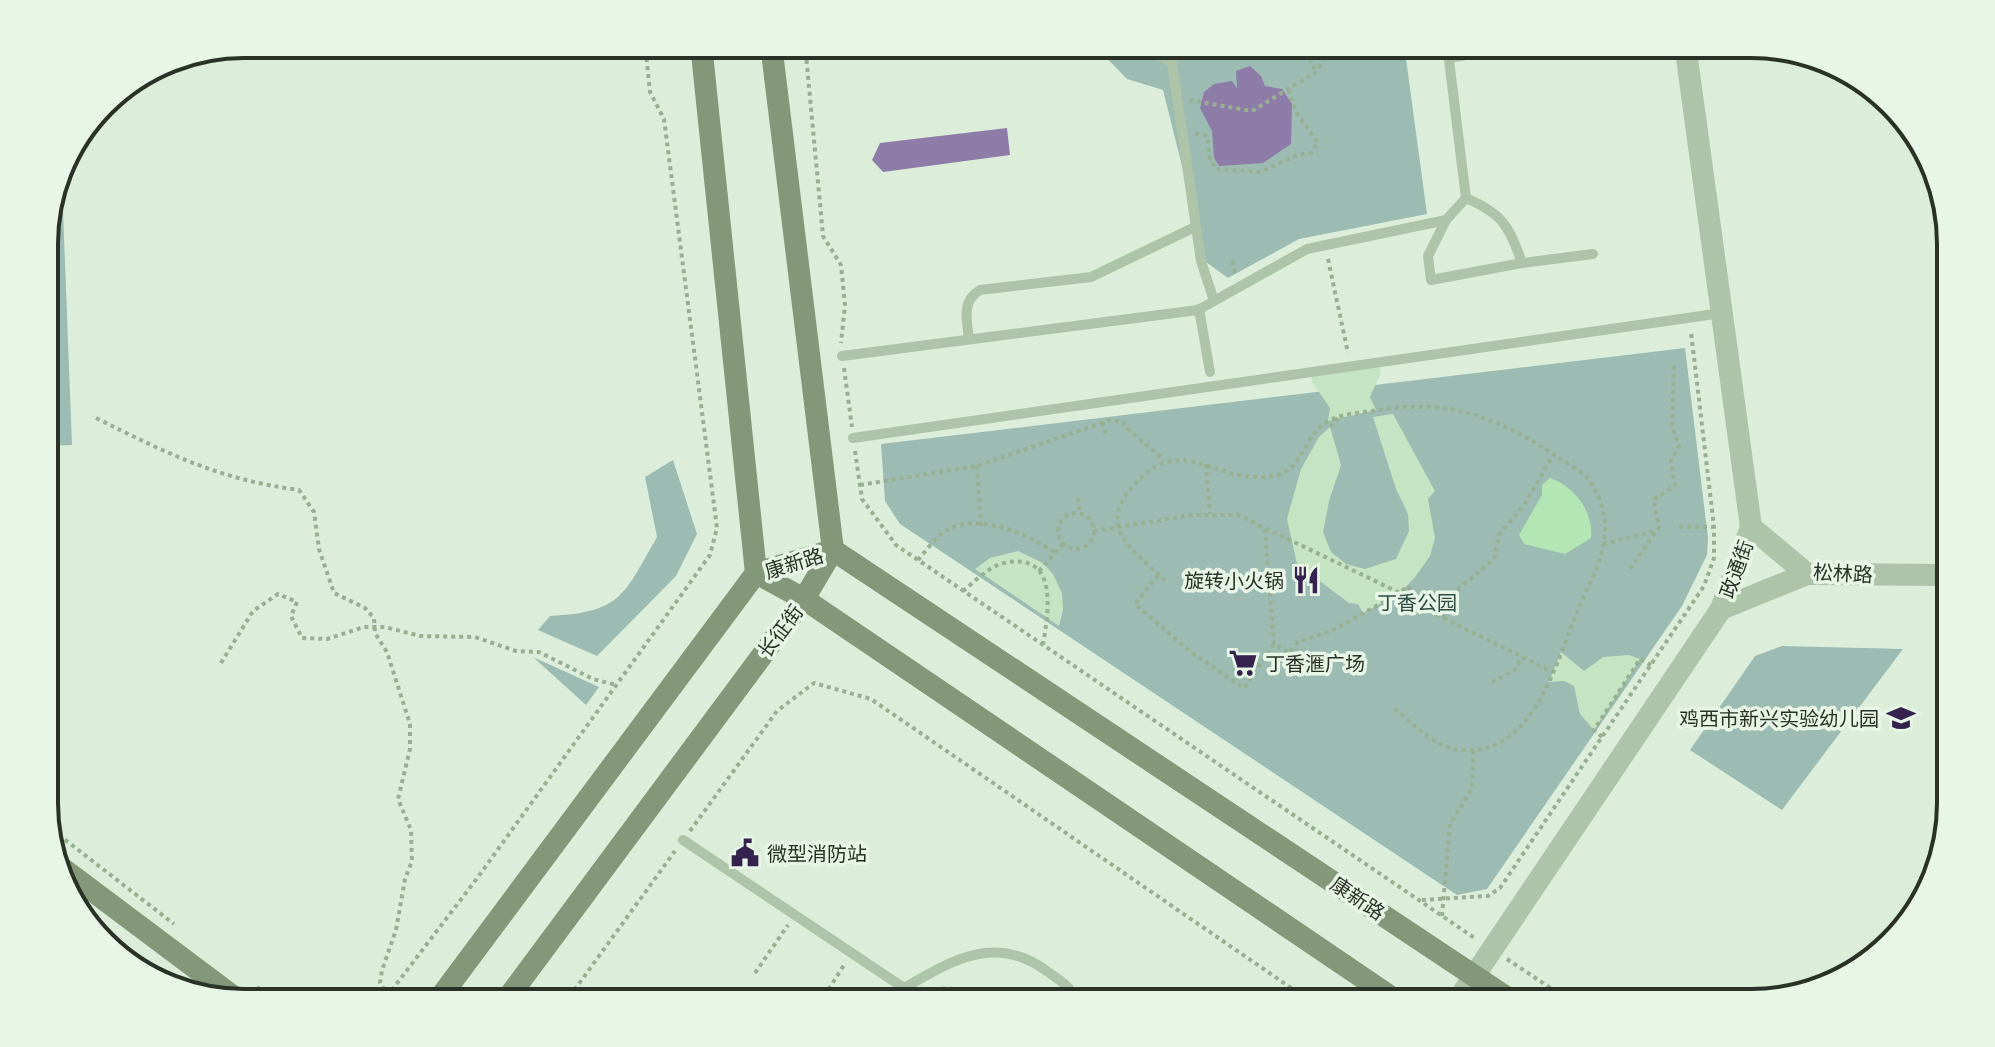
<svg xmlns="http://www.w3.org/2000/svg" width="1995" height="1047" viewBox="0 0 1995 1047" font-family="Mulish,'Noto Sans SC',sans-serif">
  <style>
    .green { fill: #9cbbb2 }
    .sand { fill: #b4e6b5 }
    .plaza { fill: #c5e4c3 }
    .water { fill: #8e7ca8 }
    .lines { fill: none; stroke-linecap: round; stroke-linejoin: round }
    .path { stroke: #98b092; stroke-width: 4; stroke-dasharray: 4 4; stroke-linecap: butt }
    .service { stroke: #adc4a8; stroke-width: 10 }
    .tertiary { stroke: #adc4a8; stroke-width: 22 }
    .secondary { stroke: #829879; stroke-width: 22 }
    .labels { text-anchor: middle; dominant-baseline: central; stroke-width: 7; stroke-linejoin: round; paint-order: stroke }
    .street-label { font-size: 20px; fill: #2a3227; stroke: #e7f6e6 }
    .poi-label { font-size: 20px; fill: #2a3227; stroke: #e7f6e6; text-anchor: end }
    .park-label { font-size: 20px; fill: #2e4d45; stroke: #e7f6e6 }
    .rim { fill: none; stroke: #2a3227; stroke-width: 4 }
  </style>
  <rect width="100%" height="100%" fill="#dceeda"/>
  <g class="green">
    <polygon points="1093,44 1404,44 1427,214 1299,239 1228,278 1206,262 1163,90 1127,79"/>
    <polygon points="50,211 63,211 72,445 45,446 44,231"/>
    <polygon points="1685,348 1708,538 1707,555 1682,606 1487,889 1457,895 900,524 885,501 881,444"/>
    <path d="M 673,460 L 697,534 L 676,576 L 597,656 L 538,630 L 550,616 C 622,612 623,596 657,537 L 645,477 Z"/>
    <polygon points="1782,646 1903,649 1782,810 1690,750 1755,656"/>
    <polygon points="533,657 599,687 586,705"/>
  </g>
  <path class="sand" d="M 1550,478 C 1574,486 1594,512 1591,538 L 1565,554 L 1524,544 L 1519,535 L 1542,495 L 1542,485 Z"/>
  <g class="plaza">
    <polygon points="1381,362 1380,375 1370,397 1376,410 1328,421 1330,408 1312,382 1311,372"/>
    <polygon points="1393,414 1435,491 1428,499 1435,538 1430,556 1415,577 1400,593 1363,613 1358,604 1349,603 1297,564 1287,519 1301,469 1319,437 1330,427 1341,465 1329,501 1323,532 1331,552 1346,564 1365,569 1396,559 1409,531 1408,514 1396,489 1373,417"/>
    <polygon points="1018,551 1043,563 1053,574 1062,593 1063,610 1059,626 975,569 990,558"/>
    <polygon points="1561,652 1584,671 1603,657 1629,655 1640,659 1594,730 1580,714 1574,686 1564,681 1549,682"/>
  </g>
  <g class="water">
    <polygon points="1250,66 1261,76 1265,86 1282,89 1292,104 1291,144 1263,163 1219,166 1214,158 1212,131 1200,108 1204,92 1214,84 1232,81 1237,88 1236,71"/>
    <polygon points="1007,128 1010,155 883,172 872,160 880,143"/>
  </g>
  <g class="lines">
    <g class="path">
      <polyline points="805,44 823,236 841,265 845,305 841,343"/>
      <polyline points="1303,44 1316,72"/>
      <polyline points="1189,100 1252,111 1316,72 1335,44"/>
      <polyline points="1195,133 1207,136 1210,160 1216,169 1260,172 1297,155 1311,153 1318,143 1296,112 1289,91"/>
      <polyline points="52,204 59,204"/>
      <polyline points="44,238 47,256 45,267"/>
      <polyline points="1328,259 1348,353"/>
      <polyline points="1232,261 1235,273"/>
      <polyline points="45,272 50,296 45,329"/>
      <polyline points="844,368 852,427"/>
      <path d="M 96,418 C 169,454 217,479 299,490 L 314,512 L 319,549 L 334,593 L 365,608 L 374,618 L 375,633 L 387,652 L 410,724 L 410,749 L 398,799 L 411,830 L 412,861 L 405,879 L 396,930 L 382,970 L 380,983 L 388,995"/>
      <polyline points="1103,422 1106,436"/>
      <polyline points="1330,427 1339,417"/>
      <polyline points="855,451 862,499 896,545 1476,939"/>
      <polyline points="1206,464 1210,514"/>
      <polyline points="977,466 981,526"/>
      <path d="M 860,485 L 977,466 L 1110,420 L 1123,422 C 1134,439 1152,445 1163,461"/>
      <polyline points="1078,498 1080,513"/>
      <circle cx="1076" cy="531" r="18"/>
      <polyline points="1679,527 1713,527"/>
      <polyline points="1265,529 1274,644"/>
      <polyline points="1094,531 1192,515 1238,515 1400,593 1407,586 1435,614 1553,672"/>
      <polyline points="1603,544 1655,531"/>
      <path d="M 918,560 C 926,551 934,539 944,532 C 974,510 1029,534 1055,553"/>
      <polyline points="1630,569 1659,527 1653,500 1675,485 1671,461 1679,446 1672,427 1674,363"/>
      <polyline points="1039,571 1063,544"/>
      <polyline points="1158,575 1135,604 1192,653 1244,688 1274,644 1289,653 1298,642 1331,631 1400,593"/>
      <path d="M 1165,581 C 1142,556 1097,533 1128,492 C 1182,424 1213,489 1277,475 C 1301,470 1306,435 1325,423 C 1339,414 1357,413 1372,411 C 1464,395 1513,426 1586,476 C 1598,491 1604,507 1605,526 C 1606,556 1588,586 1577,612 C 1556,663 1533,757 1460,750 C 1435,748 1412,723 1394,708"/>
      <path d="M 963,591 C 974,582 991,565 1004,563 C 1060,551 1048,614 1043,645"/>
      <polyline points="1443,618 1454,593 1494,559 1499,535 1524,505 1553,455"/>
      <polyline points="221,663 253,611 278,594 297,602 291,616 302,638 327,639 364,627 385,627 420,636 475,637 516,651 539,652 593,679 616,685"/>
      <polyline points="1492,682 1515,670 1522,657"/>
      <polyline points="1602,737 1594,730 1640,659 1651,665"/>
      <polyline points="46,825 174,924"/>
      <polyline points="690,831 777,711 814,683 871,699 1313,1003"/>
      <polyline points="1422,900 1488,896 1500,888 1704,586 1714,558 1714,527 1691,332"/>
      <polyline points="1442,916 1450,824 1472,788 1473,749"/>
      <polyline points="1507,959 1573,1003"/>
      <polyline points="755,973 788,925"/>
      <polyline points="257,987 277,1003"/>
      <polyline points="382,1003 478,877 710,555 717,528 664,119 650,92 645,44"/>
      <polyline points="565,1003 675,851"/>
      <polyline points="820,1003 844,965"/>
      <path d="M 923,1003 C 936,983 958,984 970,1003"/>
    </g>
    <g class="service">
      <polyline points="1141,44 1172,63 1201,261 1214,301"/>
      <polyline points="1448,58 1533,44"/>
      <path d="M 1466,198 C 1503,214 1509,226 1522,263 L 1593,254"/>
      <polyline points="1446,220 1428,256 1431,280 1522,263"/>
      <polyline points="1199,309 1210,372"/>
      <path d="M 969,339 C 967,320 961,301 980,290 L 1091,277 L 1195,227"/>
      <polyline points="842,356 1198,310 1307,249 1446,220 1466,198 1447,44"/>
      <polyline points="853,438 1722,313"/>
      <polyline points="683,840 904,988"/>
      <path d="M 905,1003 L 904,988 C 952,960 997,933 1048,972 C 1061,981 1072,987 1076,1003"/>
    </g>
    <g class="tertiary">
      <polyline points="1751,527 1807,574 1950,575"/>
      <polyline points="1721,609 1807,574"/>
      <polyline points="1456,1003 1721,609 1751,527 1685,44"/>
    </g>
    <g class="secondary">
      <polyline points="756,573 833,550 1515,1003"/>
      <polyline points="756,573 804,599 1400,1003"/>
      <polyline points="62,868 242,1003"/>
      <polyline points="436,1003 756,573 701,44"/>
      <polyline points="504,1003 804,599 833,550 771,44"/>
    </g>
  </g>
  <defs>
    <symbol id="restaurant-bare" viewBox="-9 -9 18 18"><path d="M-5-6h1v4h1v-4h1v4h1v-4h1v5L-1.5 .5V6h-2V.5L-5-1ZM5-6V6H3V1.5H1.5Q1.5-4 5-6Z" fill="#35224e" stroke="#e7f6e6" stroke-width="2.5" paint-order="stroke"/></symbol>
    <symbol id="supermarket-bare" viewBox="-9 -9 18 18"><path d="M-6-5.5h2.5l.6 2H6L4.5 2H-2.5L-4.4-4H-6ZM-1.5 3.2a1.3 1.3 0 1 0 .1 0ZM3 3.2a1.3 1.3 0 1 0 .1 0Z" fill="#35224e" stroke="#e7f6e6" stroke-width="2.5" paint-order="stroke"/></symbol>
    <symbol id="school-bare" viewBox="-9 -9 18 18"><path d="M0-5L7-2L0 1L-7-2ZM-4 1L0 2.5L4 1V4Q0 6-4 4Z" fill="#35224e" stroke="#e7f6e6" stroke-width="2.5" paint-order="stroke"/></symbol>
    <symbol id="civic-bare" viewBox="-9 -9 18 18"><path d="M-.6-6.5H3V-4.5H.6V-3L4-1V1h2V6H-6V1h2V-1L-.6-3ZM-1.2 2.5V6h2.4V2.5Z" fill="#35224e" stroke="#e7f6e6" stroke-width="2.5" paint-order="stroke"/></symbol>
  </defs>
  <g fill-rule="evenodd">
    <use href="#restaurant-bare" x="1286" y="560" width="40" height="40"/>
    <use href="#supermarket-bare" x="1223" y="643" width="40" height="40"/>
    <use href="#school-bare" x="1881" y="698" width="40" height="40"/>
    <use href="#civic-bare" x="725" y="833" width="40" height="40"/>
  </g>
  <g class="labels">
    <g class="street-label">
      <text transform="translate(794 563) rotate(-17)">康新路</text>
      <text transform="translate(1736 569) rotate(-70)">政通街</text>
      <text transform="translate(1843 573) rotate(3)">松林路</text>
      <text transform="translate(780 631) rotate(-53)">长征街</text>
      <text transform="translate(1358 898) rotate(34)">康新路</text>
    </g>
    <g class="poi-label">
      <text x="1284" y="580">旋转小火锅</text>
      <text x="1265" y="663" text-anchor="start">丁香滙广场</text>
      <text x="1879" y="718">鸡西市新兴实验幼儿园</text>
      <text x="767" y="853" text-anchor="start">微型消防站</text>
    </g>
    <g class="park-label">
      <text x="1417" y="602">丁香公园</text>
    </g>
  </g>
  <path d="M0 0H1995V1047H0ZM244 58H1751A186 186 0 0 1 1937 244V803A186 186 0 0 1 1751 989H244A186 186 0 0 1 58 803V244A186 186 0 0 1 244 58Z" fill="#e7f6e6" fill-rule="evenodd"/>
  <path class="rim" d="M244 58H1751A186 186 0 0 1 1937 244V803A186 186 0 0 1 1751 989H244A186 186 0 0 1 58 803V244A186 186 0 0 1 244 58Z"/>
</svg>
